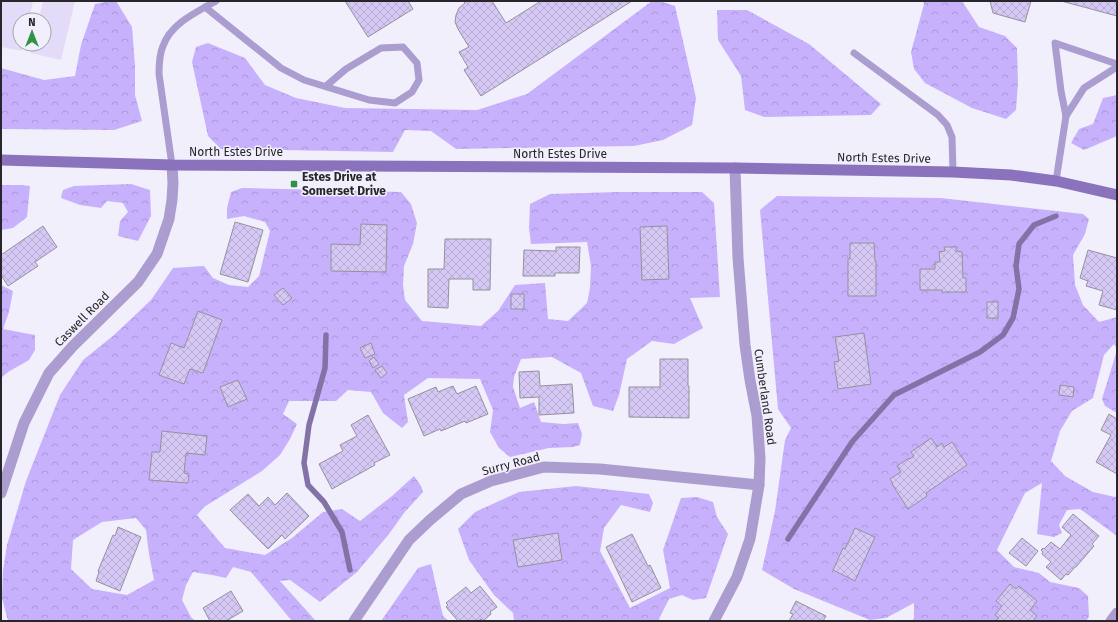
<svg xmlns="http://www.w3.org/2000/svg" width="1118" height="622" viewBox="0 0 1118 622" font-family="'Fira Sans',sans-serif">
  <style>
    .forest { fill: url(#forest-crowns); fill-rule: evenodd }
    .pitch { fill: #e3dbf8 }
    .lines { fill: none; stroke-linecap: round; stroke-linejoin: round }
    .stream { stroke: #8372a6; stroke-width: 5.5 }
    .building { fill: url(#building-cross-hatch); stroke: #94919d }
    .service { stroke: #ac9dd0; stroke-width: 7 }
    .minor { stroke: #ac9dd0; stroke-width: 11 }
    .secondary { stroke: #8b72bd; stroke-width: 11 }
    .poi-dot { fill: #2f9247; stroke: #f2effc; stroke-width: 1.5 }
    .labels { text-anchor: middle; dominant-baseline: central; stroke-width: 3; stroke-linejoin: round; paint-order: stroke }
    .street-label { font-size: 12px; fill: #27262a; stroke: #f2effc }
    .poi-label { font-size: 12px; font-weight: bold; fill: #27262a; stroke: #f2effc; text-anchor: start }
  </style>
  <defs>
    <pattern id="forest-crowns" width="20" height="18" patternUnits="userSpaceOnUse"><rect width="20" height="18" fill="#c8b1fc"/><path d="M2 6a3 3 0 1 1 6 0M12 15a3 3 0 1 1 6 0" fill="none" stroke="#ac98d8"/></pattern>
    <pattern id="building-cross-hatch" width="8" height="8" patternUnits="userSpaceOnUse"><rect width="8" height="8" fill="#d5c8f5"/><path d="M0 0l8 8M0 8l8-8" fill="none" stroke="#b7acd2"/></pattern>
  </defs>
  <rect width="100%" height="100%" fill="#f2effc"/>
  <g class="forest">
    <polygon points="110,1 116,1 132,27 135,66 135,95 142,121 114,130 1,129 1,68 44,80 75,76 81,45 95,4"/>
    <polygon points="652,1 659,1 675,6 696,98 692,125 663,140 634,146 456,149 431,131 405,130 393,152 221,149 208,136 192,62 196,47 208,43 245,58 265,85 296,98 345,108 477,110 527,94"/>
    <polygon points="923,1 962,1 979,27 1005,36 1017,48 1018,82 1016,110 1006,119 972,108 925,83 914,69 911,52 924,4"/>
    <polygon points="717,10 747,10 809,44 881,104 871,115 764,117 745,110 741,76 718,40"/>
    <polygon points="1117,95 1117,136 1084,150 1071,143 1079,129 1093,124 1103,98"/>
    <polygon points="131,184 150,190 151,216 138,241 118,236 120,221 128,212 123,203 107,201 101,208 80,205 61,198 63,190 74,186"/>
    <polygon points="1,185 21,185 30,186 27,217 13,228 1,230"/>
    <path d="M 242,188 L 401,192 L 411,204 L 417,223 L 413,244 L 404,266 L 403,285 L 405,300 L 422,321 L 481,326 L 498,311 L 515,285 L 545,283 L 548,319 L 568,321 L 587,303 L 590,288 L 591,266 L 587,242 L 531,244 L 529,228 L 530,204 L 550,194 L 619,192 L 702,192 L 714,203 L 720,297 L 690,298 L 703,328 L 674,344 L 652,341 L 627,359 L 619,395 L 613,411 L 593,406 L 581,373 L 552,357 L 521,359 L 514,377 L 513,387 L 520,408 L 534,402 L 541,422 L 563,424 L 578,423 L 582,434 L 580,445 L 573,447 L 549,448 L 510,457 L 499,448 L 490,432 L 493,410 L 480,379 L 428,378 L 404,395 L 408,422 L 402,428 L 383,413 L 371,392 L 348,390 L 336,401 L 289,401 L 283,414 L 297,424 L 290,439 L 280,455 L 262,471 L 204,507 L 197,515 L 225,548 L 265,555 L 292,538 L 323,512 L 342,509 L 360,521 L 392,496 L 414,476 L 421,486 L 423,492 L 404,513 L 389,534 L 357,572 L 320,602 L 290,580 L 280,581 L 315,620 L 315,621 L 292,621 L 251,572 L 233,567 L 226,578 L 212,575 L 193,572 L 186,585 L 182,600 L 191,617 L 195,621 L 8,621 L 2,598 L 3,570 L 7,545 L 26,481 L 60,395 L 83,360 L 114,335 L 151,300 L 173,268 L 204,266 L 213,278 L 229,285 L 248,287 L 259,276 L 270,231 L 265,222 L 244,216 L 227,219 L 227,208 L 231,192 ZM 136,518 L 146,530 L 149,554 L 154,580 L 127,595 L 92,589 L 71,569 L 73,540 L 102,522 Z"/>
    <polygon points="777,196 941,198 1083,214 1089,219 1085,234 1073,255 1075,285 1083,305 1099,322 1117,317 1117,349 1114,344 1104,355 1093,398 1072,411 1060,431 1051,461 1065,476 1093,492 1115,497 1117,496 1117,536 1080,509 1067,510 1059,525 1062,533 1054,537 1037,534 1042,483 1025,493 997,550 1014,567 1039,573 1050,582 1079,588 1088,596 1089,617 1086,621 912,621 914,618 914,603 886,618 870,620 794,589 762,570 775,511 785,440 791,428 778,409 760,210"/>
    <polygon points="1,285 13,291 9,312 3,329 35,335 35,350 29,360 8,372 1,378"/>
    <polygon points="1117,350 1117,413 1105,406 1102,399"/>
    <polygon points="576,486 649,494 653,503 650,512 621,505 604,528 600,551 630,608 670,588 663,550 681,498 697,497 713,502 717,517 728,534 706,598 693,600 682,595 669,599 659,619 660,621 514,621 513,613 494,595 469,560 458,529 475,512 519,492"/>
    <polygon points="431,564 443,616 449,621 381,621 418,568"/>
  </g>
  <g class="pitch">
    <polygon points="2,1 33,1 29,20 20,20 20,44 23,44 22,51 1,47 1,5"/>
    <polygon points="43,1 75,1 61,60 31,53 33,44 44,44 44,20 39,20"/>
  </g>
  <g class="lines">
    <g class="stream">
      <polyline points="326,335 325,368 309,425 304,463 308,485 324,502 342,532 350,570"/>
      <polyline points="788,539 852,442 894,395 980,352 1003,335 1013,318 1019,289 1016,266 1019,244 1034,225 1056,216"/>
    </g>
  </g>
  <g class="building">
    <polygon points="345,1 408,1 413,9 368,37"/>
    <polygon points="463,1 492,1 506,23 541,1 632,1 481,96 464,70 468,67 459,52 469,47 458,29 455,22 456,15 459,8 465,3"/>
    <polygon points="990,1 1031,1 1025,22 993,13"/>
    <polygon points="1061,1 1117,1 1117,16 1080,6"/>
    <polygon points="235,222 263,230 248,282 220,274"/>
    <polygon points="361,224 387,225 386,272 331,271 331,244 360,245"/>
    <polygon points="43,226 57,247 35,262 38,266 8,286 1,275 1,255"/>
    <polygon points="667,226 669,279 642,280 640,227"/>
    <polygon points="445,239 491,239 490,290 473,290 473,279 449,279 448,308 428,307 428,269 444,269"/>
    <polygon points="850,243 874,243 875,261 876,261 876,296 848,296 848,259 850,259"/>
    <polygon points="556,247 580,247 579,273 555,273 555,276 523,276 524,250 556,251"/>
    <polygon points="944,247 956,247 956,251 962,252 963,278 966,278 966,292 942,292 942,290 920,290 920,269 935,269 935,262 940,262 939,252 945,251"/>
    <polygon points="1088,250 1117,258 1117,310 1099,305 1103,291 1086,286 1088,281 1080,278"/>
    <polygon points="283,288 292,298 283,305 274,295"/>
    <rect x="511" y="294" width="13" height="15"/>
    <rect x="987" y="302" width="11" height="16"/>
    <polygon points="198,311 222,320 203,373 190,369 184,384 159,375 171,343 184,348"/>
    <polygon points="864,333 871,384 838,389 834,362 839,361 835,337"/>
    <polygon points="371,343 375,354 365,358 360,348"/>
    <polygon points="374,357 379,364 373,368 369,361"/>
    <polygon points="660,359 688,359 688,386 689,386 689,418 629,417 629,387 660,387"/>
    <polygon points="382,366 387,373 381,378 375,370"/>
    <polygon points="539,371 540,386 572,384 574,413 539,415 539,397 520,398 519,372"/>
    <polygon points="238,380 247,399 228,407 220,387"/>
    <polygon points="1060,385 1074,387 1073,397 1059,395"/>
    <polygon points="453,386 457,394 476,386 488,414 466,423 465,421 441,431 440,429 424,436 408,399 436,387 438,392"/>
    <polygon points="1109,414 1117,419 1117,474 1096,462 1111,435 1101,430"/>
    <polygon points="368,415 390,455 374,463 375,465 332,489 319,464 343,451 340,445 357,436 351,425"/>
    <polygon points="162,431 207,436 205,455 186,453 184,473 189,474 188,483 149,480 152,452 160,452"/>
    <polygon points="931,438 937,447 942,443 944,447 952,442 967,465 926,493 927,496 908,509 892,484 893,484 890,479 901,472 897,466 909,458 910,459 914,456 911,452"/>
    <polygon points="287,493 309,516 285,539 282,535 268,549 230,510 248,494 259,506 268,497 275,505"/>
    <polygon points="1073,514 1099,536 1092,544 1094,546 1076,567 1075,567 1068,575 1066,574 1061,580 1046,567 1051,562 1042,554 1043,552 1041,550 1043,548 1044,549 1051,542 1060,549 1071,535 1062,527"/>
    <polygon points="118,527 141,537 120,591 96,581 99,572 98,571 113,535 115,536"/>
    <polygon points="855,528 875,537 855,581 833,570 843,548 845,549"/>
    <polygon points="558,533 562,560 518,567 513,540"/>
    <polygon points="632,534 648,566 650,565 661,588 632,602 606,547"/>
    <polygon points="1022,538 1038,551 1026,566 1009,553"/>
    <polygon points="1010,584 1016,589 1019,586 1037,601 1030,610 1037,616 1033,621 995,621 999,618 995,615 1002,606 996,601"/>
    <polygon points="480,586 497,607 490,612 491,614 483,621 481,619 478,621 458,621 446,607 448,605 446,603 466,587 471,593"/>
    <polygon points="231,591 243,611 226,621 210,621 203,608"/>
    <polygon points="796,601 826,616 823,621 789,621 793,614 790,613"/>
  </g>
  <g class="lines">
    <g class="service">
      <polyline points="205,7 281,68 304,80 369,100 395,103 412,92 419,80 417,63 403,47 381,48 346,69 326,86"/>
      <polyline points="854,53 938,115 947,125 952,137 953,172"/>
      <polyline points="1066,116 1061,91 1055,43 1117,64"/>
      <path d="M 172,165 L 159,74 C 159,65 159,55 163,46 C 171,23 197,12 216,1"/>
      <polyline points="1056,181 1066,116 1084,88 1117,67"/>
    </g>
    <g class="minor">
      <polyline points="1,493 24,423 49,373 73,346 138,282 157,254 169,219 172,200 173,183 172,165"/>
      <polyline points="354,621 409,540 430,520 461,494 491,481 544,467 600,469 759,485"/>
      <polyline points="714,621 737,577 750,539 759,485 760,458 757,416 750,380 745,345 738,258 735,168"/>
      <polyline points="1111,621 1117,613"/>
    </g>
    <polyline class="secondary" points="1,160 172,165 735,168 953,172 1011,175 1056,181 1117,195"/>
  </g>
  <rect class="poi-dot" x="290" y="180" width="8" height="8" rx="2"/>
  <g class="labels">
    <g class="street-label">
      <text x="236" y="152">North Estes Drive</text>
      <text x="560" y="154">North Estes Drive</text>
      <text transform="translate(884 158) rotate(1)">North Estes Drive</text>
      <text transform="translate(82 319) rotate(-45)">Caswell Road</text>
      <text transform="translate(765 397) rotate(82)">Cumberland Road</text>
      <text transform="translate(511 464) rotate(-15)">Surry Road</text>
    </g>
    <g class="poi-label">
      <text x="302" y="177">Estes Drive at<tspan x="302" dy="14">Somerset Drive</tspan></text>
    </g>
  </g>
  <rect width="1118" height="622" fill="none" stroke="#27262a" stroke-width="4"/>
  <g transform="translate(32 32)"><circle r="19" fill="#f2effc" stroke="#a19fa8"/>
  <path d="M0-3L7 15L0 10L-7 15Z" fill="#2f9247"/>
  <text y="-6" font-size="11" font-weight="bold" text-anchor="middle" fill="#27262a">N</text>
  </g>
</svg>
